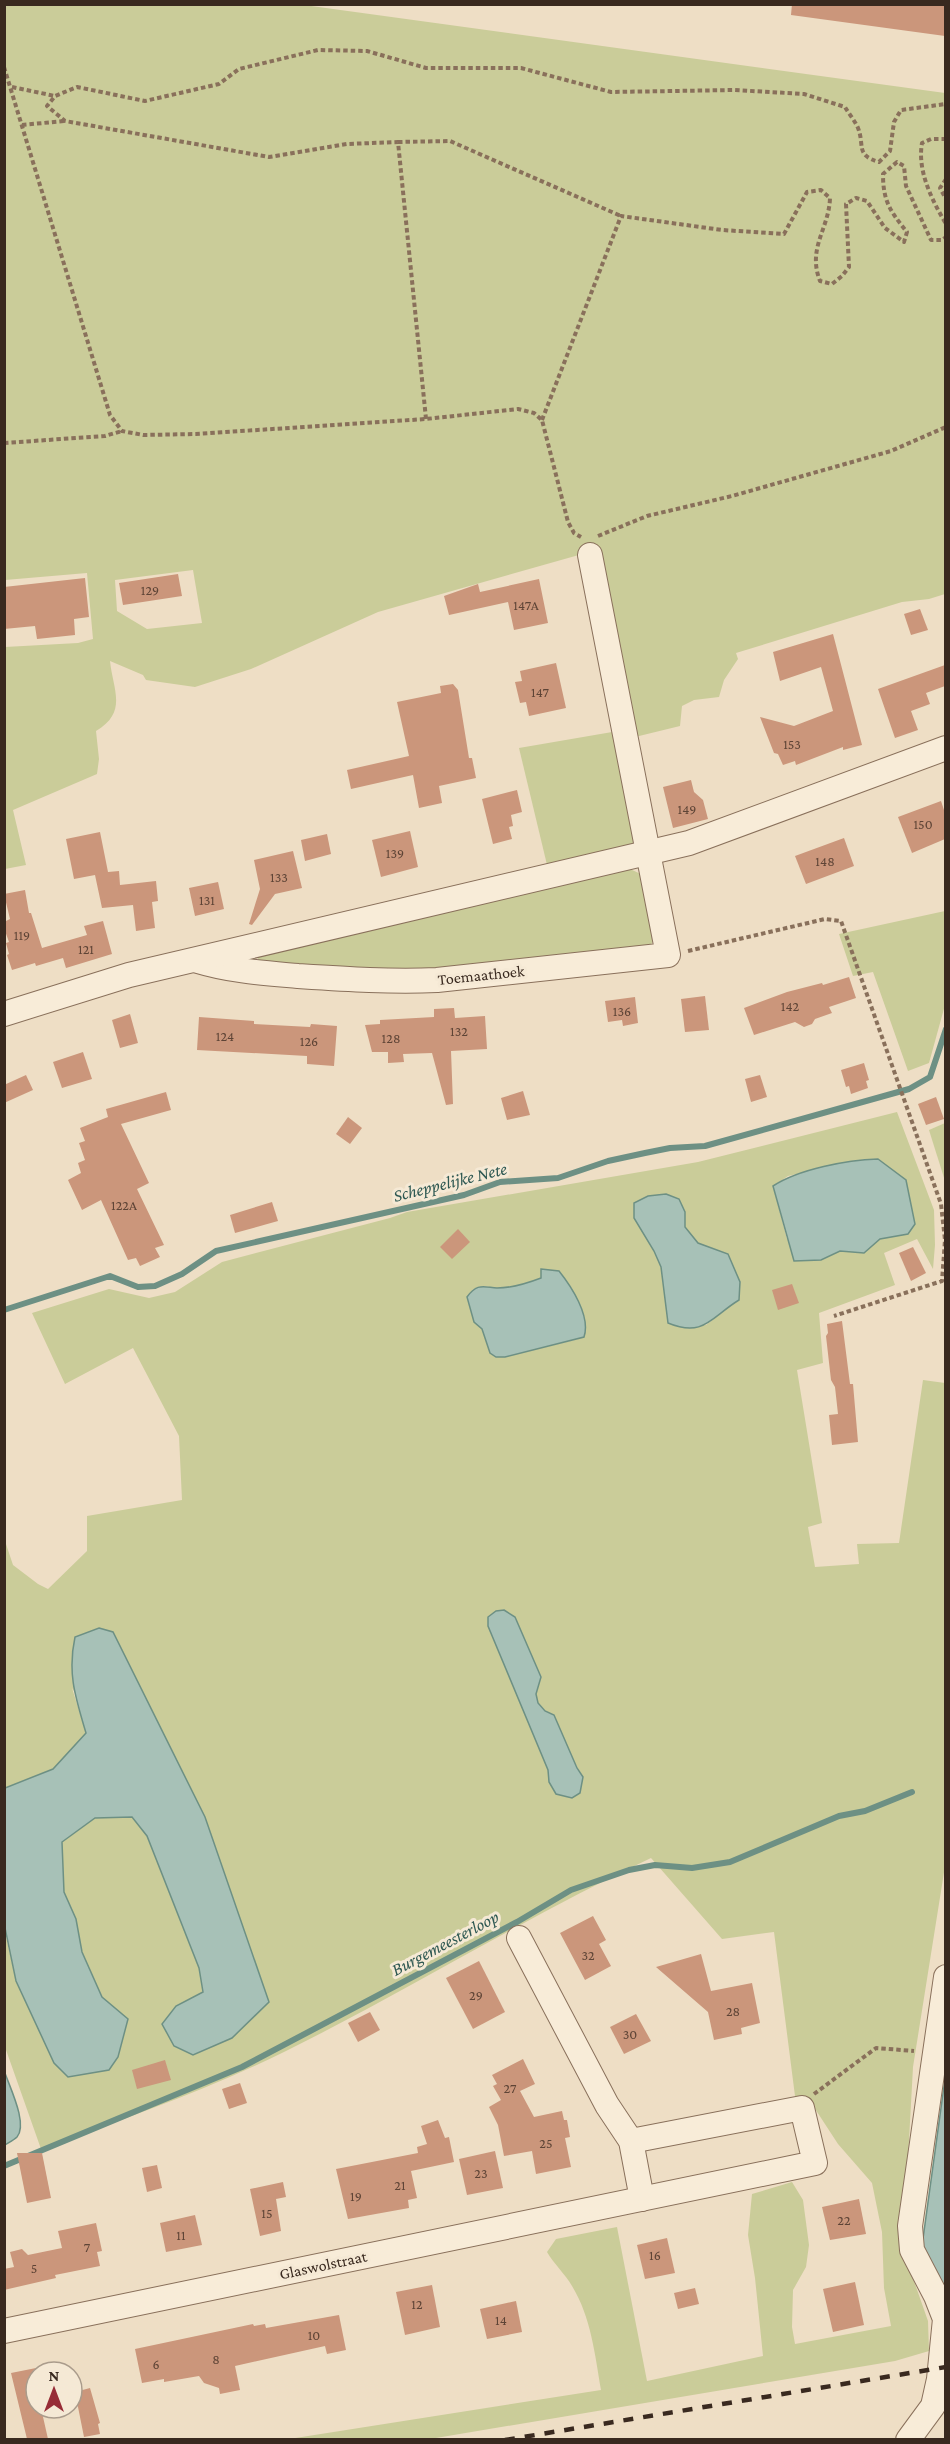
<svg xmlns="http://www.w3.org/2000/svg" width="950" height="2444" viewBox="0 0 950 2444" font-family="'Crimson Pro',serif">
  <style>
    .green { fill: #cacc99; fill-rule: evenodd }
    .water { fill: #a7c1b7; stroke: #6d9084; stroke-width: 1.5 }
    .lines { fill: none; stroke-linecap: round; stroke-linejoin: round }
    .stream { stroke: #6d9084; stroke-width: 6 }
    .building { fill: #cb967b }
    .minor-casing { stroke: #89705b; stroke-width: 26 }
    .path { stroke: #89705b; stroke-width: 4; stroke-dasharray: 4.5 3; stroke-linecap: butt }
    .minor { stroke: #f8ecd8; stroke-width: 24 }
    .rail { stroke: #39291f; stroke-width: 4.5; stroke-dasharray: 10 10; stroke-linecap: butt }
    .labels { text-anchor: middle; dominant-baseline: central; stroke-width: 6; stroke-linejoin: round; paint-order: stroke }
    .number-label { font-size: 14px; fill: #5e4436 }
    .street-label { font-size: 16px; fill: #39291f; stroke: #f5e9d5 }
    .water-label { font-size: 18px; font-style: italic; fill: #2e5852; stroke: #f5e9d5 }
  </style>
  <rect width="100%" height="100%" fill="#eedec5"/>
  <g class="green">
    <path d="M 4,5 L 304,5 L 945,93 L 945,594 L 929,599 L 902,602 L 736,653 L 738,659 L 724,680 L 719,697 L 694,700 L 682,706 L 680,726 L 635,737 L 600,549 L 378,612 L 251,669 L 195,687 L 146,680 L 143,675 L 110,661 C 113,690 128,712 96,731 L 99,759 L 97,774 L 13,810 L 26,865 L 5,869 L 5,647 L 78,643 L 93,639 L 87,573 L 5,580 ZM 193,570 L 202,623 L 147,629 L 117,611 L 115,580 Z"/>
    <polygon points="618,731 638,837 630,846 548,869 519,748"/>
    <polygon points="630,869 645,876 657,931 651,945 636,950 437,973 262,965 258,959 258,954"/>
    <polygon points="945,911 945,1005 929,1063 908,1071 873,972 853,976 839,934"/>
    <path d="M 897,1112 L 934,1210 L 935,1245 L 933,1269 L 917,1239 L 884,1253 L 895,1285 L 819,1313 L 823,1363 L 797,1370 L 822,1523 L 808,1527 L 815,1567 L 859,1564 L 857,1544 L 899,1543 L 923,1380 L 945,1383 L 945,1866 L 913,2067 L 904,2232 L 908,2264 L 928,2321 L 929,2351 L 895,2361 L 430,2439 L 289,2439 L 601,2390 C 595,2355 591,2317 572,2286 C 565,2274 554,2264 547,2252 L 556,2239 L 617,2227 L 647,2381 L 763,2356 L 755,2278 L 748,2235 L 752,2194 L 792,2182 L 803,2200 L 809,2245 L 806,2267 L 793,2290 L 792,2327 L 795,2344 L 891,2326 L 884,2288 L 882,2232 L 872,2183 L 838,2144 L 808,2098 L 795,2096 L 774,1932 L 722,1939 L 651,1858 C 526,1917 409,1990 286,2051 C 207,2090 124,2119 41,2149 L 5,2047 L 4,1928 L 16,1981 L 128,2019 L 102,1997 L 82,1952 L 76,1919 L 64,1892 L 62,1842 L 95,1818 L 132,1817 L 147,1836 L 199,1968 L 203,1992 L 176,2006 L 193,2055 L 232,2038 L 269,2002 L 72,1688 L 86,1733 L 53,1769 L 5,1788 L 5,1541 L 13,1565 L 38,1584 L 48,1589 L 87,1551 L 87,1516 L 182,1500 L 179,1436 L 133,1348 L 65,1384 L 32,1313 L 109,1289 L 149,1298 L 175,1292 L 222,1262 L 390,1218 L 407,1212 L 698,1162 ZM 832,1166 L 912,1213 L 915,1224 L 908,1234 L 880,1239 L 864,1253 L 840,1251 L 787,1239 L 773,1186 L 788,1176 ZM 685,1212 L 685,1227 L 698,1243 L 738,1300 L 706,1325 L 668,1323 L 661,1267 L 654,1251 L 634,1218 ZM 541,1278 L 578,1339 L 505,1357 L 496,1357 L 482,1329 L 472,1290 C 485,1284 484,1287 496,1288 C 511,1289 528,1283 541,1278 ZM 504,1610 L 515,1617 L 541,1677 L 536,1694 L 538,1703 L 545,1711 L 583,1777 L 549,1782 L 548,1770 Z"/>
    <polygon points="945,1123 945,1181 929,1130"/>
  </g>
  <g class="water">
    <path d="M 878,1159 L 906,1180 L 915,1224 L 908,1234 L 880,1239 L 864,1253 L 840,1251 L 821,1260 L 794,1261 L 773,1186 C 799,1169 847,1160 878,1159 Z"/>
    <path d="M 666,1194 L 679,1199 L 685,1212 L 685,1227 L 698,1243 L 728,1254 L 740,1282 L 739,1300 C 711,1317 704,1338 668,1323 L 661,1267 L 654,1251 L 634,1218 L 634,1203 L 648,1196 Z"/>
    <path d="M 541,1269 L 559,1271 C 571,1286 591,1316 584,1337 L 505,1357 L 496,1357 L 490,1353 L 482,1329 L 474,1322 L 467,1297 C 477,1283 483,1287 497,1288 C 512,1288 528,1283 541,1278 Z"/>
    <polygon points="504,1610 515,1617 541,1677 536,1694 538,1703 545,1711 554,1715 577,1768 583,1777 580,1793 572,1798 556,1794 549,1782 548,1770 488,1626 488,1617 496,1611"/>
    <path d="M 99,1628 L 113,1632 L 205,1817 L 269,2002 L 232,2038 L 193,2055 L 174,2046 L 162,2024 L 176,2006 L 203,1992 L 199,1968 L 147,1836 L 132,1817 L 95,1818 L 62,1842 L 64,1892 L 76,1919 L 82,1952 L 102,1997 L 128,2019 L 118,2057 L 109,2070 L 68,2077 L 54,2063 L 16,1981 L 5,1928 L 5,1788 L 53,1769 L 86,1733 C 76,1699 67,1674 75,1637 Z"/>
    <path d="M 5,2073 C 10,2088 28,2124 17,2137 C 14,2140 8,2143 5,2145 Z"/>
    <polygon points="945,2079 945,2293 922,2246"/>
  </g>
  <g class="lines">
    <g class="stream">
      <polyline points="4,1310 110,1276 138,1287 155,1286 182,1274 216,1251 464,1195 500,1182 558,1178 608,1161 645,1153 670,1148 705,1146 909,1089 930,1077 946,1029"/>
      <polyline points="4,2166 242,2067 517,1922 571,1890 629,1870 655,1865 692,1868 730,1862 839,1816 865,1811 912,1792"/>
    </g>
  </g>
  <g class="building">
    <polygon points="792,4 945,4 945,36 791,15"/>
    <polygon points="178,574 182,596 123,605 119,583"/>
    <polygon points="85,578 89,617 74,619 75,635 37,639 35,626 4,629 4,587"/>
    <polygon points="539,579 548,623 514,630 508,602 449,615 444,596 478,584 480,592"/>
    <polygon points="920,609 928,630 911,635 904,614"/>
    <polygon points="833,634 862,745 843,750 843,747 796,765 795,761 783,765 778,754 774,753 760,717 794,726 833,711 821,667 780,681 773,652"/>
    <polygon points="556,663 566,708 529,716 526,702 520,703 515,682 522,681 520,671"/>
    <polygon points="945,665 945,686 926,693 930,704 911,711 918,730 895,738 878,689"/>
    <polygon points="453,684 458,690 469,758 472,758 476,778 439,786 442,803 419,808 413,775 351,789 347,770 409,756 397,702 441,693 440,686"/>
    <polygon points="691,780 694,792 703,800 708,819 673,828 663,787"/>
    <polygon points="517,790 522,812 511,815 513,826 509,827 512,839 493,844 482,799"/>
    <polygon points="941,801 945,813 945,839 912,853 898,817"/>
    <polygon points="410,831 418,867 381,877 372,840"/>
    <polygon points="100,832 108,872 119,871 120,885 156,881 158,901 152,902 155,928 136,931 133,905 102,908 95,875 74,879 66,839"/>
    <polygon points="327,834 331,854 305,861 301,840"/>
    <polygon points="844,838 854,866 806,884 795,856"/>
    <polygon points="293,851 302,888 275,894 252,925 249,924 260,889 254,860"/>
    <polygon points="218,882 224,909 195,916 189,888"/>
    <polygon points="25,890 29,913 31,913 42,948 87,935 84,926 103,921 112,954 66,968 63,958 36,966 35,963 12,970 7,955 9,954 6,943 9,942 4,928 4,922 10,919 4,894"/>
    <polygon points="849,977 856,998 829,1007 832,1013 815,1019 812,1024 804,1027 795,1022 754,1035 744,1008 787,992 822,983 823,985"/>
    <polygon points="705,996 709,1030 685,1032 681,999"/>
    <polygon points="635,997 638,1023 623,1026 622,1020 608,1022 605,1001"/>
    <polygon points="454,1008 455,1018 485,1016 487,1049 451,1051 453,1104 446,1105 432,1053 403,1054 404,1062 388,1063 388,1052 372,1052 365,1025 380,1024 380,1020 434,1017 434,1009"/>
    <polygon points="130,1014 138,1043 120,1048 112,1020"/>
    <polygon points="199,1017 254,1021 254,1024 310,1027 311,1024 337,1026 334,1066 307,1064 307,1056 197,1050"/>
    <polygon points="83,1052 92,1079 62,1088 53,1062"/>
    <polygon points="864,1063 869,1080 866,1081 868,1088 851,1094 849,1086 846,1087 841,1070"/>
    <polygon points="26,1075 33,1090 4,1103 4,1085"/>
    <polygon points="760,1075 767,1097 751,1102 745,1079"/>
    <polygon points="523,1091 530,1115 507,1120 501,1098"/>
    <polygon points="166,1092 171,1110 121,1124 149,1183 137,1189 164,1245 155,1248 160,1257 140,1266 136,1258 128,1260 101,1200 82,1210 68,1180 81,1173 78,1163 85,1160 79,1143 85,1141 80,1128 108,1117 106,1109"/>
    <polygon points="936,1097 944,1119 926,1125 918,1104"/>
    <polygon points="348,1117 362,1128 350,1144 336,1134"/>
    <polygon points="272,1202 278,1221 235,1233 230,1215"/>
    <polygon points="458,1229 470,1242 452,1259 440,1247"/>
    <polygon points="913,1247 926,1273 911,1281 899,1253"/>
    <polygon points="792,1284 799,1303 778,1310 772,1290"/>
    <polygon points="842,1321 850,1384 853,1384 858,1442 832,1445 829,1415 838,1414 835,1387 831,1380 826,1336 828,1333 827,1324"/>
    <polygon points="593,1916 606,1940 599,1944 611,1966 585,1980 560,1933"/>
    <polygon points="701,1954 711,1991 752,1983 760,2023 741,2028 742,2034 714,2040 708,2012 656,1967"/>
    <polygon points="479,1961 505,2012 473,2029 446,1978"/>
    <polygon points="370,2012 380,2030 358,2042 348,2023"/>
    <polygon points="636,2014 651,2041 624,2054 610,2027"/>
    <polygon points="523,2059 535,2084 520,2091 534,2117 562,2111 564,2120 567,2120 570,2137 565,2138 571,2167 536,2174 532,2151 504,2156 498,2125 489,2107 501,2100 493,2086 497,2084 492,2075"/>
    <polygon points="165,2060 171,2080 137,2089 132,2070"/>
    <polygon points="240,2083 247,2103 229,2109 222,2089"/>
    <polygon points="438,2120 445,2138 449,2137 454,2162 411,2171 417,2198 408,2200 409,2208 348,2219 336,2169 418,2153 417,2147 427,2144 421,2126"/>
    <polygon points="495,2151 503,2188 467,2195 459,2159"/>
    <polygon points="17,2153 42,2153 51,2198 27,2203"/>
    <polygon points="157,2165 162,2188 147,2192 142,2168"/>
    <polygon points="283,2182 286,2197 276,2199 281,2231 260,2236 250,2189"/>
    <polygon points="859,2199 866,2234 830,2240 822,2207"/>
    <polygon points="195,2215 202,2245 166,2252 160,2223"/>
    <polygon points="96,2223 102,2251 97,2252 100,2266 55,2275 56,2278 4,2290 4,2269 14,2267 10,2252 22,2249 28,2255 62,2248 58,2231"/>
    <polygon points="667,2238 675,2273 645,2279 637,2245"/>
    <polygon points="855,2282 864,2325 833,2332 823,2289"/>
    <polygon points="432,2285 440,2327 405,2335 396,2292"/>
    <polygon points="695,2288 699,2304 678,2309 674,2293"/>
    <polygon points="516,2301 522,2332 487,2339 480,2309"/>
    <polygon points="339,2315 346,2350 327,2354 325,2346 235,2366 240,2390 220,2394 219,2388 204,2383 199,2376 164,2382 164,2379 142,2383 135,2349 253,2324 254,2326 265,2324 266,2328"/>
    <polygon points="36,2368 36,2408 41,2408 48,2439 27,2439 11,2373"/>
    <polygon points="90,2388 100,2423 98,2424 100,2434 84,2437 75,2392"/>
  </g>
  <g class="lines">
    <defs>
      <g id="minor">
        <path d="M 198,961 C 231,971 264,973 298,976 C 345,979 390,982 437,980 L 668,955 L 590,555"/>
        <polyline points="4,1014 129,975 689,843 946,748"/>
        <polyline points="519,1938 607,2105 631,2141 642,2199"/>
        <polyline points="4,2331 815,2163 802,2108 631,2141"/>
        <polyline points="908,2440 933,2406 939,2379 945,2319 936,2296 912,2250 910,2226 946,1977"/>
      </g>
    </defs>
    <use href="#minor" class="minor-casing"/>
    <g class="path">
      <polyline points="4,67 110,415 122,431 143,435 196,434 426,419 518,409 534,413 542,420 568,522 574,533 581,537"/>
      <polyline points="12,87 55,96"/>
      <polyline points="22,125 64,121"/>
      <path d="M 946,139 L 931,139 L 922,143 C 917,171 932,200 946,224"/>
      <polyline points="398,142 450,141 621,216"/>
      <polyline points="946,179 940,188 946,199"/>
      <path d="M 426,419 L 398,142 L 347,144 L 269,157 L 65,121 L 47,106 L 55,96 L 77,87 L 145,101 L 219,84 L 239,69 L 318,50 L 367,51 L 426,68 L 521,68 L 611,92 L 735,90 L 804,94 L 845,107 C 849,114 855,121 858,128 C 865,146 855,155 879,162 L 890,151 L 894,122 L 901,110 L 946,104"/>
      <path d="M 542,420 L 621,216 L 722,230 L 784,234 L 807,192 L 821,190 L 830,198 C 829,229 807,248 820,281 L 832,284 L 842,276 L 849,267 L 846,204 L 856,198 L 867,201 L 885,228 L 904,242 L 907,232 C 890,211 883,201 883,174 L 897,162 L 904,166 L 906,186 L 931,240 L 942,240 L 946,237"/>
      <polyline points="4,443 105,436 122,431"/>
      <polyline points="598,536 647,516 732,496 891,451 946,427"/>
      <polyline points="688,951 825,919 841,921 941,1204 945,1240 942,1281 834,1316"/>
      <polyline points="814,2094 876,2048 914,2051"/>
    </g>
    <use href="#minor" class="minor"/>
    <polyline class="rail" points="505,2440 946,2367"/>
  </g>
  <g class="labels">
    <g class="number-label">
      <text x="150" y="590">129</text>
      <text x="526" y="605">147A</text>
      <text x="540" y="692">147</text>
      <text x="792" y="744">153</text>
      <text x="687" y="809">149</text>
      <text x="923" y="824">150</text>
      <text x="395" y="853">139</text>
      <text x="825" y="861">148</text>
      <text x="279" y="877">133</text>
      <text x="207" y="900">131</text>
      <text x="22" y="935">119</text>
      <text x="86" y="949">121</text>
      <text x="790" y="1006">142</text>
      <text x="622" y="1011">136</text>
      <text x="459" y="1031">132</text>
      <text x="225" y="1036">124</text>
      <text x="391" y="1038">128</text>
      <text x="309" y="1041">126</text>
      <text x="124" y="1205">122A</text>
      <text x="588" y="1955">32</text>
      <text x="476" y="1995">29</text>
      <text x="733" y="2011">28</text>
      <text x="630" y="2034">30</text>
      <text x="510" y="2088">27</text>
      <text x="546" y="2143">25</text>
      <text x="481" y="2173">23</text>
      <text x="400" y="2185">21</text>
      <text x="356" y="2196">19</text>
      <text x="267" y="2213">15</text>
      <text x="844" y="2220">22</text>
      <text x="181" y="2235">11</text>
      <text x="87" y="2247">7</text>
      <text x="655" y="2255">16</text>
      <text x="34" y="2268">5</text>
      <text x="417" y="2304">12</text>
      <text x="501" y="2320">14</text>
      <text x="314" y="2335">10</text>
      <text x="216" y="2359">8</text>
      <text x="156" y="2364">6</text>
    </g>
    <g class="street-label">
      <text transform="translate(481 975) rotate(-6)">Toemaathoek</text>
      <text transform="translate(323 2265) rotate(-12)">Glaswolstraat</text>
    </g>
    <g class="water-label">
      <text transform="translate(450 1182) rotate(-14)">Scheppelijke Nete</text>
      <text transform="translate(445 1943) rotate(-28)">Burgemeesterloop</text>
    </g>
  </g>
  <rect width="950" height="2444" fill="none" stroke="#39291f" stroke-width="12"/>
  <g transform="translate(54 2390)"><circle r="28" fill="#f5e9d5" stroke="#aa9c8c" stroke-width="1.5"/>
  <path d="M0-4.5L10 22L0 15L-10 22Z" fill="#972c36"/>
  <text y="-9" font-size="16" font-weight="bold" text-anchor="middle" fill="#39291f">N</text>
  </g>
</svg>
